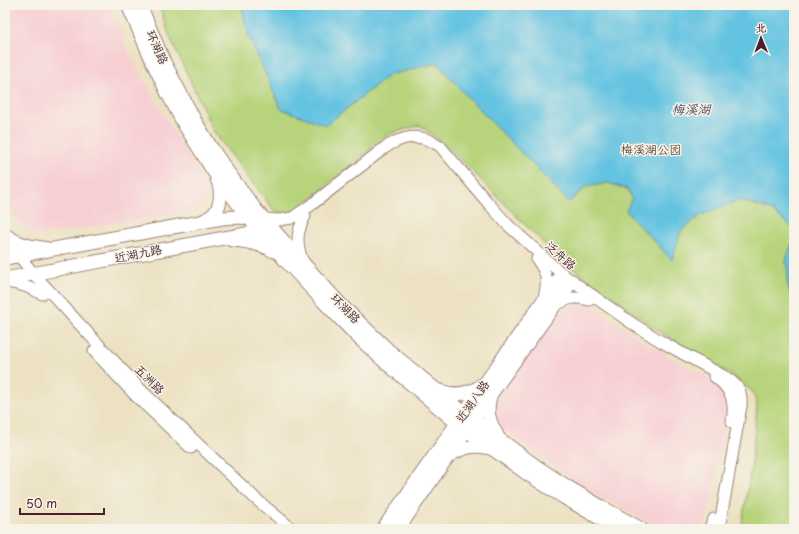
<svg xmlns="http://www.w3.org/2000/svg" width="799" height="534" viewBox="0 0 799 534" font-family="'Playpen Sans','LXGW WenKai TC',sans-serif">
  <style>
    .built { fill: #f7cfd3 }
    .green { fill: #b7d47b; stroke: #807a53 }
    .water { fill: #63c3e1; stroke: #567186 }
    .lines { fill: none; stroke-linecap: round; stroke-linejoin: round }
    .tertiary-casing { stroke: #9b8076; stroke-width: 13 }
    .secondary-casing { stroke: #9b8076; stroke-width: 15 }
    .tertiary { stroke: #fff; stroke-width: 11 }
    .secondary { stroke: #fff; stroke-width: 13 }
    .labels { text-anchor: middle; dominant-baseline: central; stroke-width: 3; stroke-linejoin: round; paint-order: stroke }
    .street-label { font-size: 12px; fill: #4a1f2b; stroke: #f7f3e8 }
    .park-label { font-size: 12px; fill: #654c3f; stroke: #f7f3e8 }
    .water-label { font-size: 13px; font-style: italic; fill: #525062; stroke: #f7f3e8 }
  </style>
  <rect width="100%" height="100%" fill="#f7f3e8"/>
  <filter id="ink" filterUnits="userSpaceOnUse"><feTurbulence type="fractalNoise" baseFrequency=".025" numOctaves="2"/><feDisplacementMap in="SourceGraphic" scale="8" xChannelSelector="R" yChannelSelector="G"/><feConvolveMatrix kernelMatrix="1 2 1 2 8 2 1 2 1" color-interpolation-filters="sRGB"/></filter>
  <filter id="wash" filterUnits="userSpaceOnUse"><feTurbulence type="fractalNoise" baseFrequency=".012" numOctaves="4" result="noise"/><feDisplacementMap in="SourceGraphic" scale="16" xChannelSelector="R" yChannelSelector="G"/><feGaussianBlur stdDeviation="0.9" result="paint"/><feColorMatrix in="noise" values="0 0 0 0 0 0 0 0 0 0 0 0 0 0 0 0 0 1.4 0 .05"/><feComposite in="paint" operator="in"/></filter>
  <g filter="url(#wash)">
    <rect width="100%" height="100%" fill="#ece2c2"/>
    <g class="built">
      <polygon points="5,5 109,5 129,52 165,117 200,176 206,189 206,199 201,207 187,212 39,235 27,229 17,219 5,202"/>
      <polygon points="574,304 591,305 632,333 673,359 712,379 717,384 725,400 726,415 723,439 709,514 704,524 698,529 663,529 600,497 534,453 499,426 495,417 495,406 500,394 554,314 563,308"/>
    </g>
    <polygon class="green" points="159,5 794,5 794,529 741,529 751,468 757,405 752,391 725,371 657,330 556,256 464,163 440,141 420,125 389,134 295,212 275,212 214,132 169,35"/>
    <g class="water">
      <polygon points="241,5 794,5 794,229 771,210 740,200 701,215 681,231 672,260 626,211 632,198 627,189 608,183 586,187 569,202 463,92 437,63 389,75 326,125 281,109 249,37"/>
      <polygon points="794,242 794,305 787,283 788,265 785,264 790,248"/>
    </g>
  </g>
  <g filter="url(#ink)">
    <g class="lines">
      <defs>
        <g id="tertiary">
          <path d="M 264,219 L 279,220 L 292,218 L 311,205 L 383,149 C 402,136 419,132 440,146 L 489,204 L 508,225 L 562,274 L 633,324 L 662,342 L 727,378 C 739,386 742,392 741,406 L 719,529"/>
          <polyline points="5,234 19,256 33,273 84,329 141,390 257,500 292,529"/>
          <path d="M 7,235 C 19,244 33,246 48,248"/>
          <path d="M 537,259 C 548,275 548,280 544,298"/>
          <path d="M 303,262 C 296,244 296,233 305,216"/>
          <path d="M 5,282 C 19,283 30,287 42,294"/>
          <path d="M 554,306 C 568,298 573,296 589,300"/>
          <polyline points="94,351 136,396 191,448"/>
          <path d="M 714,376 C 731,389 736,400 732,422"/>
          <polyline points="709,529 714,519"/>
        </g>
        <g id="secondary">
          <polyline points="128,5 155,67 168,94 184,124 214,172 248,217 285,260 324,302 358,337 384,361 457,423 526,473 565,498 618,529"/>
          <polyline points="140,5 164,62 175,83 195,121 212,149 229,174 255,209 294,253 341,305 388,350 464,413 537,467 566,486 605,509 641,529"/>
          <path d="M 205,220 C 207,219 210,217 213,215 C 222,206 222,190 217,179"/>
          <path d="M 232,240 C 247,241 261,244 274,251"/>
          <polyline points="5,258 222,218 236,217 254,218"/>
          <polyline points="5,279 267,230"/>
          <path d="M 438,390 C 453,396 469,395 482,385"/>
          <path d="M 490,397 C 486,411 489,422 497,435"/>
          <path d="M 450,455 C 464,447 474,444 490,448"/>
          <polyline points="383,529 479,392 562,274"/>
          <polyline points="398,529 488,398 572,281"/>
        </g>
      </defs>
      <use href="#tertiary" class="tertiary-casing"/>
      <use href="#secondary" class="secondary-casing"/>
      <use href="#tertiary" class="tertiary"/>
      <use href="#secondary" class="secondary"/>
    </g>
  </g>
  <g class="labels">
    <g class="street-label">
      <text transform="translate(158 47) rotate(66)">环湖路</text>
      <text transform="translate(138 253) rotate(-11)">近湖九路</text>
      <text transform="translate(561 255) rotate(41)">泛舟路</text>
      <text transform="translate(346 308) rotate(45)">环湖路</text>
      <text transform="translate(150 379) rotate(45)">五洲路</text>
      <text transform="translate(472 401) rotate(-55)">近湖八路</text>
    </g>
    <g class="park-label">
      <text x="651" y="149">梅溪湖公园</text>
    </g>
    <g class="water-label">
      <text x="691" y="108">梅溪湖</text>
    </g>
  </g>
  <rect width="799" height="534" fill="none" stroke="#f7f3e8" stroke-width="20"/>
  <g transform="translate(761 38) rotate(359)" stroke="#f7f3e8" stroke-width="3" paint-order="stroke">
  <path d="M0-3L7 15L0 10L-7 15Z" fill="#4a1f2b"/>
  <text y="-6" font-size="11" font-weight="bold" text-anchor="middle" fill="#4a1f2b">北</text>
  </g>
  <path d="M20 508v6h84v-6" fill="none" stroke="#4a1f2b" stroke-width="2"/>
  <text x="26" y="508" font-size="12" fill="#4a1f2b" stroke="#f7f3e8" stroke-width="3" paint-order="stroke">50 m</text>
</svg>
